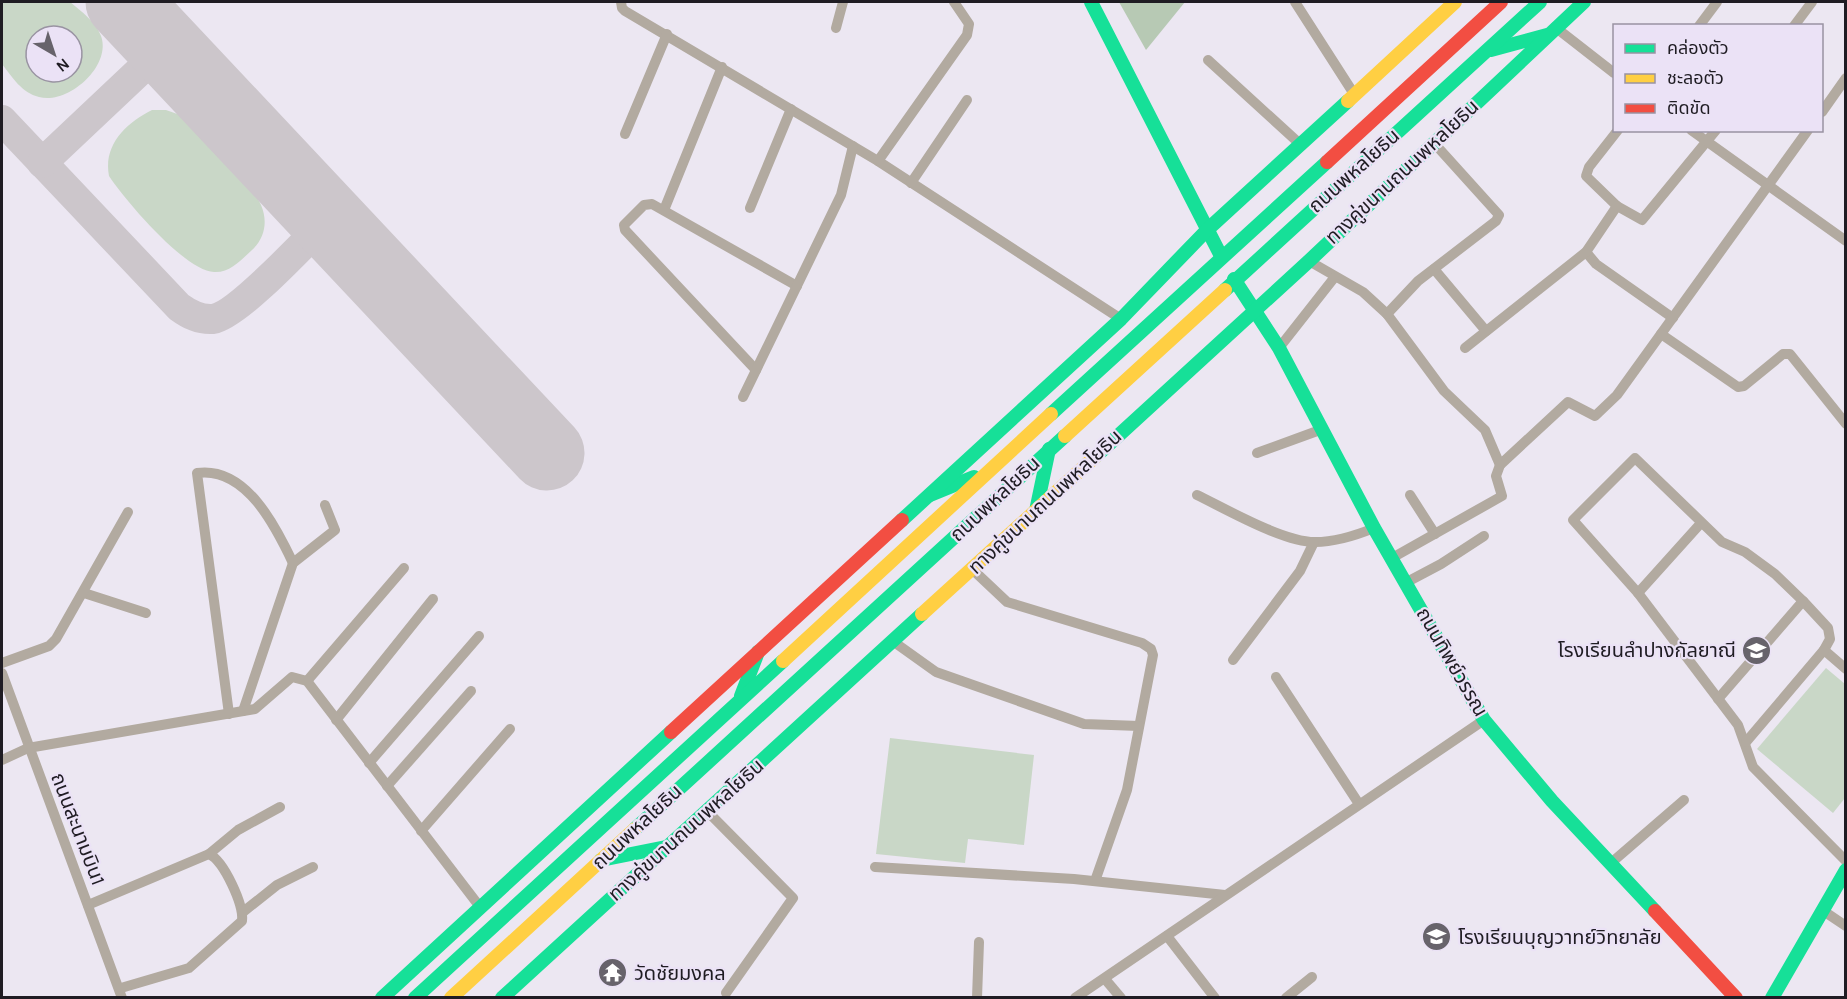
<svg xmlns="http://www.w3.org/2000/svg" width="1847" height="999" viewBox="0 0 1847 999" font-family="Karla,'Noto Sans Thai',sans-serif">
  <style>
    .green { fill: #c9d7c7; fill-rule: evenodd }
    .forest { fill: #b7c9b4 }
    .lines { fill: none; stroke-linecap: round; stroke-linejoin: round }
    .taxiway { stroke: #ccc6cb; stroke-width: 30 }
    .runway { stroke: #ccc6cb; stroke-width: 75 }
    .street { stroke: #b2aaa0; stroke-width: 10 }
    .fast { stroke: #16e098; stroke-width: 14 }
    .slow { stroke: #ffcf43; stroke-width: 14 }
    .jam { stroke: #f24e42; stroke-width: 14 }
    .labels { text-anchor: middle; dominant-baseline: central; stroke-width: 4.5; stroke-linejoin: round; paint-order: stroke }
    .street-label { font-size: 20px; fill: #1f1c23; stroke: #ebe2f6 }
    .poi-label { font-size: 20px; fill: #1f1c23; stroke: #ebe2f6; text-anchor: start }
  </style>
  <rect width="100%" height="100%" fill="#ece7f2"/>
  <g class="green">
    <path d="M 4,2 L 70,2 C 81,11 96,22 101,36 C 112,66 68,105 39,97 C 22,93 12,77 2,64 L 2,4 ZM 36,36 L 72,36 L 72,72 L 36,72 Z"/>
    <path d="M 152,110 L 166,110 L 183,116 C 197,128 256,190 261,205 C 268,221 265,238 252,250 C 241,260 230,273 214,272 C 185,271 125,200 109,176 C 103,145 126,123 152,110 Z"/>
    <polygon points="1826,668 1845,684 1845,798 1833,813 1757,749"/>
    <polygon points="890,738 1034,755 1024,845 968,839 965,863 876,854"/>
  </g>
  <polygon class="forest" points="1119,2 1185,2 1146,50"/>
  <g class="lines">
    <g class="taxiway">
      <path d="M 2,120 L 179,307 C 190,315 200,320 213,319 C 238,315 308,239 329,218"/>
      <polyline points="42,163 166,46"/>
    </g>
    <polyline class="runway" points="123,2 547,453"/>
    <g class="street">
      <polyline points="621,2 622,8 625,11 878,161 1121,319"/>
      <polyline points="1295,2 1354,94"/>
      <polyline points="1699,26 1717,2"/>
      <polyline points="1794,26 1812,2"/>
      <polyline points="1555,27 1614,73"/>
      <polyline points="836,28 843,2"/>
      <polyline points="1208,60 1300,144"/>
      <polyline points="1822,112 1846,78"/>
      <polyline points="1618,130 1589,167 1586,176 1617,206 1642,220 1716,130"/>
      <polyline points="1691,130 1846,241"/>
      <polyline points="625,134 667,34"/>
      <polyline points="878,161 967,35 969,24 954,2"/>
      <polyline points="911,183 967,100"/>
      <polyline points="750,208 791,109"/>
      <polyline points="664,210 722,67"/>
      <polyline points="1586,252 1596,264 1673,318"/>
      <polyline points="1309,261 1363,292 1387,314 1444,391 1485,430 1500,465 1568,402 1595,416 1617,395 1808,130"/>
      <polyline points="1434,269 1486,331"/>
      <polyline points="1387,314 1418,281 1496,221 1499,215 1434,143"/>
      <polyline points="1661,334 1738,387 1744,386 1783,354 1790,354 1846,424"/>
      <polyline points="1279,348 1334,278"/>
      <polyline points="1465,348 1586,252 1617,206"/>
      <polyline points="756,370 625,230 624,225 644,205 652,204 797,286"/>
      <polyline points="743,397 841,195 853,146"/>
      <polyline points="1257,453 1320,430"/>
      <path d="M 1197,495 C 1226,509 1283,542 1315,542 C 1334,542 1357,535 1374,528"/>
      <polyline points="1410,495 1435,534"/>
      <polyline points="1392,558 1502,496 1496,476 1500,465"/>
      <polyline points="972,569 1007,602 1142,643 1151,649 1153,655 1127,790 1095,881"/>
      <polyline points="1407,582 1441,564 1484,536"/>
      <polyline points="84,593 146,613"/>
      <polyline points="1638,593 1701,523"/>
      <polyline points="894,642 936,672 1084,724 1139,726"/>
      <polyline points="1233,660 1300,571 1314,542"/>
      <polyline points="2,663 49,646 56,639 128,512"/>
      <polyline points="1846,669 1824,650 1830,639 1828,628 1803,601 1775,574 1745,552 1722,542 1635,458 1573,520 1638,593 1738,725 1753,767 1846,861"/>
      <polyline points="2,673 122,998"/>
      <polyline points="1276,677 1359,804"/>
      <polyline points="307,681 404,568"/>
      <polyline points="1718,699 1803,601"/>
      <polyline points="243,711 293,563 335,530 325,505"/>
      <path d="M 229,714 L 197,473 C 246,466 276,527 293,563"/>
      <polyline points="336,720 433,599"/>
      <polyline points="1746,742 1824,650"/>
      <polyline points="2,760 28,748 255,709 292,677 307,681 480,907"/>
      <polyline points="369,763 479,636"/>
      <polyline points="387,786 471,691"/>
      <polyline points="707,811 793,898 726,993"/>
      <polyline points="421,831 510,729"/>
      <polyline points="209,854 238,830 280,807"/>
      <polyline points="1611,863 1684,800"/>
      <polyline points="875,867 1074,879 1225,895"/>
      <path d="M 88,905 L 209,854 C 224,861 244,905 242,921 L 189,968 L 121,988"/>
      <polyline points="1822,910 1846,926"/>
      <polyline points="243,912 277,885 313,867"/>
      <polyline points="1167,936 1215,998"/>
      <polyline points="1105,979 1121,998"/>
      <polyline points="977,998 979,942"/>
      <polyline points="1075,998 1484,720"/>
      <polyline points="1286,998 1312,977"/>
    </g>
    <g class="fast">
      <polyline points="1091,2 1221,256"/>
      <polyline points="1491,50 1547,35"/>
      <polyline points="1234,279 1279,348 1374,528 1484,720 1552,801 1655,911"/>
      <polyline points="1225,290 1540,2"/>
      <polyline points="1051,414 1327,162"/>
      <polyline points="1096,456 1309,261 1584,2"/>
      <polyline points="930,495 974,477"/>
      <polyline points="1036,511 1049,449"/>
      <polyline points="902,520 1121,319 1207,230 1348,101"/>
      <polyline points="741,696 758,652"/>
      <polyline points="635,829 1065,436"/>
      <polyline points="601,860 666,847"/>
      <polyline points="382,998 671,732"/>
      <polyline points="415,998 783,661"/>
      <polyline points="502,998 922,614"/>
      <polyline points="1772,998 1846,870"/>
    </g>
    <g class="slow">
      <polyline points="1348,101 1455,2"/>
      <polyline points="1065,436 1225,290"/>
      <polyline points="922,614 1096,456"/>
      <polyline points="783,661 1051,414"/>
      <polyline points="451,998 635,829"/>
    </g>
    <g class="jam">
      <polyline points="1327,162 1501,2"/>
      <polyline points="671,732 902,520"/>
      <polyline points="1655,911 1736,998"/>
    </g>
  </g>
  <defs>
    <symbol id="school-disc" viewBox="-11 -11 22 22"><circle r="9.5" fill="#67636b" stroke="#ebe2f6"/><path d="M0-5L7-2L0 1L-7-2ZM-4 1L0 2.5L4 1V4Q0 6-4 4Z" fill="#fff"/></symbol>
    <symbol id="temple-disc" viewBox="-11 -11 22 22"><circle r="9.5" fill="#67636b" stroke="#ebe2f6"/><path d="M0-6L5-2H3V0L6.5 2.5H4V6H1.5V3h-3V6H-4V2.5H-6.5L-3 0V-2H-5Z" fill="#fff"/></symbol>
  </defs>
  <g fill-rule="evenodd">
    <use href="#school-disc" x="1740" y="634" width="33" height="33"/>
    <use href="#school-disc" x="1420" y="920" width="33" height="33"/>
    <use href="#temple-disc" x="596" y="956" width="33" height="33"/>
  </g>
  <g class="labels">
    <g class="street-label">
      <text transform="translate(1354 171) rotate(-42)">ถนนพหลโยธิน</text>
      <text transform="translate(1402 172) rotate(-43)">ทางคู่ขนานถนนพหลโยธิน</text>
      <text transform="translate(995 499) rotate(-43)">ถนนพหลโยธิน</text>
      <text transform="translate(1045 502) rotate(-43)">ทางคู่ขนานถนนพหลโยธิน</text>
      <text transform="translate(1452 662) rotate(60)">ถนนทิพย์วรรณ</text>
      <text transform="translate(637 827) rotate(-43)">ถนนพหลโยธิน</text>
      <text transform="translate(78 829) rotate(69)">ถนนสะนามบิน1</text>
      <text transform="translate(686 830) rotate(-42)">ทางคู่ขนานถนนพหลโยธิน</text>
    </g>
    <g class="poi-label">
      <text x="1736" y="650" text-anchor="end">โรงเรียนลำปางกัลยาณี</text>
      <text x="1458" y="937">โรงเรียนบุญวาทย์วิทยาลัย</text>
      <text x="634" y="973">วัดชัยมงคล</text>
    </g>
  </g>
  <rect width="1847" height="999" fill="none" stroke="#1f1c23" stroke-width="6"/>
  <rect x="1613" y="24" width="210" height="108" fill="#ebe2f6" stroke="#9993a2" stroke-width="1.5"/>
  <rect x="1625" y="44" width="30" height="9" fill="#16e098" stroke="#9993a2" stroke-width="1.5"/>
  <text x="1667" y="54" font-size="18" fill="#1f1c23">คล่องตัว</text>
  <rect x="1625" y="74" width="30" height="9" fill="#ffcf43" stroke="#9993a2" stroke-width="1.5"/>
  <text x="1667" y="84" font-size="18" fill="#1f1c23">ชะลอตัว</text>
  <rect x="1625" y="104" width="30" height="9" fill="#f24e42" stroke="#9993a2" stroke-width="1.5"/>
  <text x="1667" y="114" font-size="18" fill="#1f1c23">ติดขัด</text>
  <g transform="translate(54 54) rotate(141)"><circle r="28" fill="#ebe2f6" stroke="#9993a2" stroke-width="1.5"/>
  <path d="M0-4.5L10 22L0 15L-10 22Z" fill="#67636b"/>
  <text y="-9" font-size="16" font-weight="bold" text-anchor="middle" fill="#1f1c23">N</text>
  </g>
</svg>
